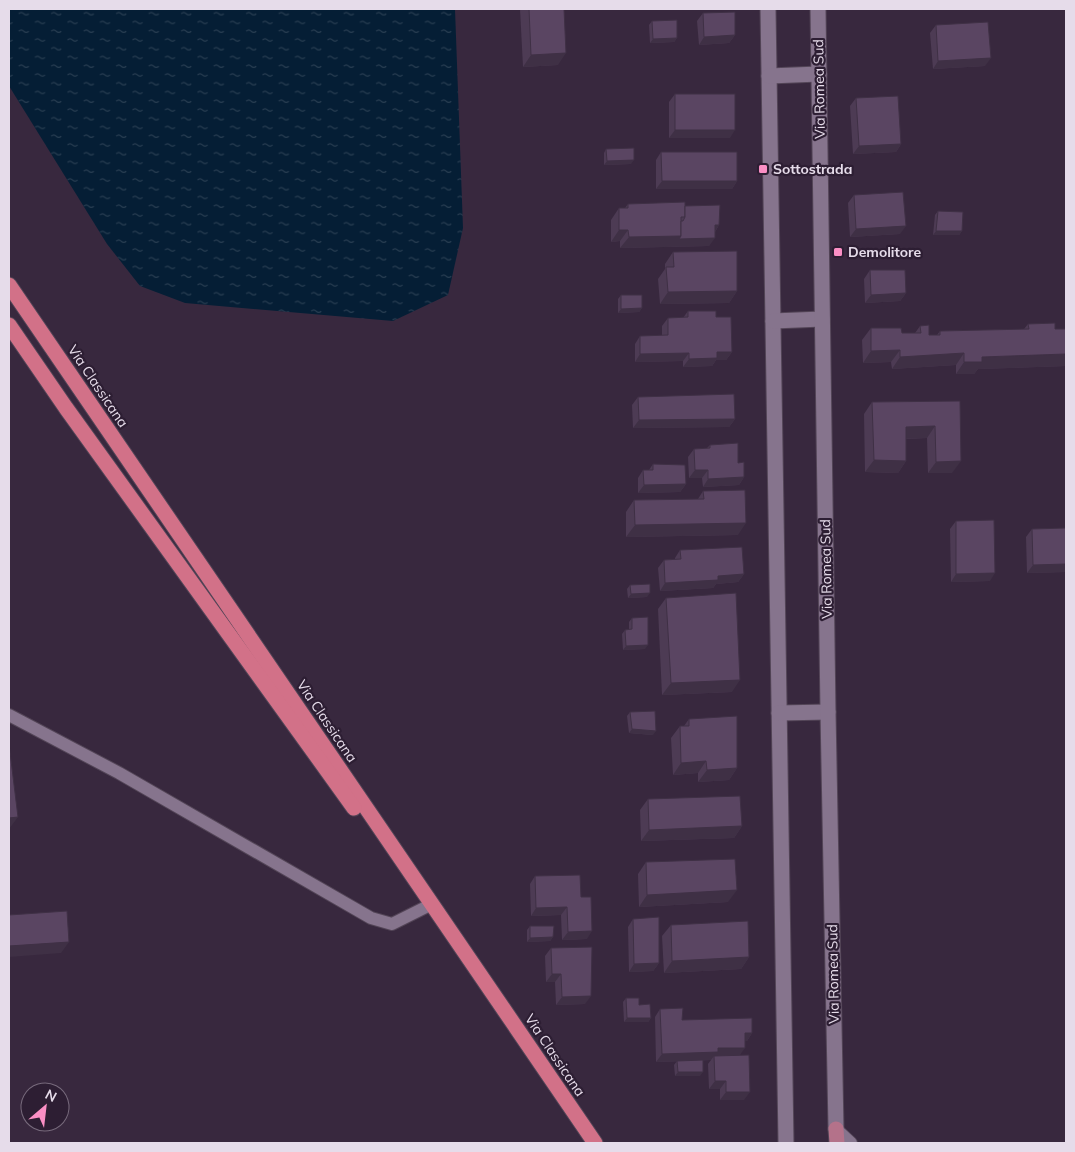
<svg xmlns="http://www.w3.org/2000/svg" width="1075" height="1152" viewBox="0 0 1075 1152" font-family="Mulish,sans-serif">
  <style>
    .water { fill: url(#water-ripples) }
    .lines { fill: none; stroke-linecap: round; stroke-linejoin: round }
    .lane-casing { stroke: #534557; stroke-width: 14 }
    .street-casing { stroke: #534557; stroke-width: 17 }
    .secondary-casing { stroke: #534557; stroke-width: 17 }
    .primary-casing { stroke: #534557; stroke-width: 17 }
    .highway-casing { stroke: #534557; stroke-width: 17 }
    .lane { stroke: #86748d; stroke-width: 12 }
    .street { stroke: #86748d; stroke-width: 15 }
    .secondary { stroke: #86748d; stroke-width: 15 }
    .primary { stroke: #b4728a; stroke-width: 15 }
    .highway { stroke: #d27188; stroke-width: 15 }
    .wall { fill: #4d3b54 }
    .shaded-wall { fill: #3f3045 }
    .building { fill: #5a4562; stroke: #3f3045 }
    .poi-dot { fill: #fb8fc5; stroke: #2d1e33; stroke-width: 2 }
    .labels { text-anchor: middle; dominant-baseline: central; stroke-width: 4.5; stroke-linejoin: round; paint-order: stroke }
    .street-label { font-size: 14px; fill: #e6dcea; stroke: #2d1e33 }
    .poi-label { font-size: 14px; font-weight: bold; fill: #e6dcea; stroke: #2d1e33; text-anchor: start }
  </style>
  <defs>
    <pattern id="water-ripples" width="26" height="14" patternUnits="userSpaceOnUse" patternTransform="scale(1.25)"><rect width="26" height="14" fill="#051e35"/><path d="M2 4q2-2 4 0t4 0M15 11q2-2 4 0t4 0" fill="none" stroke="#293e52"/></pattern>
  </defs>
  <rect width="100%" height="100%" fill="#38283e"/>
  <polygon class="water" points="9,9 455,9 463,228 448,295 393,321 185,303 140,286 107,244 9,86"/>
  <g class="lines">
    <defs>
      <g id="lane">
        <polyline points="9,715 119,773 371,918 392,924 426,907"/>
        <polyline points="836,1129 851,1143"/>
      </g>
      <g id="street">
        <polyline points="768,9 786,1143"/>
        <polyline points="769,76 819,74"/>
        <polyline points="773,321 822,319"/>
        <polyline points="779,713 828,712"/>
      </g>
      <polyline id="secondary" points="818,9 828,712 836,1129"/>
      <polyline id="primary" points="836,1129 837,1143"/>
      <g id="highway">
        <polyline points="9,285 595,1143"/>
        <polyline points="9,325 66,408 354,808"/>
      </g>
    </defs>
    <use href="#lane" class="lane-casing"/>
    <use href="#street" class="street-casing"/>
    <use href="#secondary" class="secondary-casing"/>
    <use href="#primary" class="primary-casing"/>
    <use href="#highway" class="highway-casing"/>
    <use href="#lane" class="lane"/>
    <use href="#street" class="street"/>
    <use href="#secondary" class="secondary"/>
    <use href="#primary" class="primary"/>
    <use href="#highway" class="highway"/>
  </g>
  <g class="wall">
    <polygon points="520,9 564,9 558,65 523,67"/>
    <polygon points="703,13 735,35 729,43 699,45 697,21"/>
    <polygon points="652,21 677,38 674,42 650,43 649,25"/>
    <polygon points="936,25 985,66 933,69 930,33"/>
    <polygon points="675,94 730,138 669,138 669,102"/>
    <polygon points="856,98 901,144 896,152 853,154 850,106"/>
    <polygon points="606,149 631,164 604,165 604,153"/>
    <polygon points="661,152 737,181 732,189 656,189 656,160"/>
    <polygon points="854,195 900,234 850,237 848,203"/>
    <polygon points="628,204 685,206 719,225 715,232 709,246 620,248 620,241 611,242 611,220 619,208 625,208"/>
    <polygon points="938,211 962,231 959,235 933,235 935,215"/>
    <polygon points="673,252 737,291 729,303 660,304 658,279 665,269 665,264"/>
    <polygon points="870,270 906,293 900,301 865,303 864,279"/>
    <polygon points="621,295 642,308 639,312 618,313 618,299"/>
    <polygon points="688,311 716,317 732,352 726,360 716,360 712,366 683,367 683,361 635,362 635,344 640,336 662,336 662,326 668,318 683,318"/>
    <polygon points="1028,324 1055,329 1066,329 1066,366 978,369 974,374 956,374 956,365 892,369 891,362 863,363 862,340 871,328 902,333 915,333 920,326 929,335 937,335 940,331 1024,329"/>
    <polygon points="638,397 735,419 729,427 633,428 632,405"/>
    <polygon points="960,401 952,473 928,473 927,438 906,439 906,461 898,473 865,472 864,414 872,402"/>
    <polygon points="710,445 738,463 744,477 739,485 703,487 702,478 689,478 688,457 694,449 707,448"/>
    <polygon points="653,464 686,484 680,492 638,493 638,478 643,470 649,470"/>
    <polygon points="703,491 738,535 626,537 626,512 634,500 698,499"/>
    <polygon points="956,521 990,581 951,582 950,529"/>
    <polygon points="1066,528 1066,572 1027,573 1026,537 1032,529"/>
    <polygon points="680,550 744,574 738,582 716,584 713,588 660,591 658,568 664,560 675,559 675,558"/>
    <polygon points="630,585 647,597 628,598 627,589"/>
    <polygon points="666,598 732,692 662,695 658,609"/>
    <polygon points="632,618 645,649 623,650 622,634 625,630 629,629 629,622"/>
    <polygon points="630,712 653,735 629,733 627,716"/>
    <polygon points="689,719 737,768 729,780 698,782 698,773 673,775 671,738 680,726 684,726"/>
    <polygon points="648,799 742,826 734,838 641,841 640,810"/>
    <polygon points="646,862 728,902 639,907 638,874"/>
    <polygon points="535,876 581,897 587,939 562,940 561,915 531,916 530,884"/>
    <polygon points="633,919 659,963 653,971 629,972 628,927"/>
    <polygon points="671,925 749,957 741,969 664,973 662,936"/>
    <polygon points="530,926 553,937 550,941 527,942 527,930"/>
    <polygon points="551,948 585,1004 556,1005 555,982 546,982 545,956"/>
    <polygon points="626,998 639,1005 651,1018 648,1022 624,1022 623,1002"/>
    <polygon points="660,1009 682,1020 752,1033 747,1041 745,1041 740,1055 744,1100 720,1100 720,1089 709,1089 708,1064 711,1060 656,1062 655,1017"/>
    <polygon points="677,1061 700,1076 675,1076 674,1065"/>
  </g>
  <g class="shaded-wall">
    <polygon points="735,35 729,43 699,45 704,37"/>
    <polygon points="677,38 674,42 650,43 653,39"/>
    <polygon points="566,53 558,65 523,67 531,55"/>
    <polygon points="991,58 985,66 933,69 938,61"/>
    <polygon points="675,130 735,130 730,138 669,138"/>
    <polygon points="901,144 896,152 853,154 859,146"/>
    <polygon points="634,160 631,164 604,165 607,161"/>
    <polygon points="662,181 737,181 732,189 656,189"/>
    <polygon points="715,225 719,225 714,233"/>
    <polygon points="906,226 900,234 850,237 856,229"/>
    <polygon points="619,230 628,230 620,241 611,242"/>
    <polygon points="936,231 962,231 959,235 933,235"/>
    <polygon points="681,236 715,238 709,246 620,248 629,237"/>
    <polygon points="737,291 729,303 660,304 668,292"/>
    <polygon points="906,293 900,301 865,303 871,295"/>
    <polygon points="642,308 639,312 618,313 621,309"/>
    <polygon points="900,350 891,362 863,363 871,351"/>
    <polygon points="717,352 732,352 726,360 716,360 712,366 683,367 689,359"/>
    <polygon points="689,353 683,361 635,362 640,354"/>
    <polygon points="964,353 956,365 892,369 900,357"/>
    <polygon points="1066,354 1066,366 978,369 974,374 956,374 964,362 982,357"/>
    <polygon points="735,419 729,427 633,428 639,420"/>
    <polygon points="935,426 927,438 898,439 906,427"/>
    <polygon points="874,460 906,461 898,473 865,472"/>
    <polygon points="961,461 952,473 928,473 936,462"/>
    <polygon points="695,470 708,470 702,478 689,478"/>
    <polygon points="744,477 739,485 703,487 708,479"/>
    <polygon points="686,484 680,492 638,493 644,485"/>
    <polygon points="746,523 738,535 626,537 635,525"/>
    <polygon points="1066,564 1066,572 1027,573 1033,565"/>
    <polygon points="995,573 990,581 951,582 956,574"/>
    <polygon points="744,574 738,582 716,584 713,588 660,591 665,583 718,576"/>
    <polygon points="650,593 647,597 628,598 631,594"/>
    <polygon points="648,645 645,649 623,650 626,646"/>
    <polygon points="740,680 732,692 662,695 671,683"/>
    <polygon points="632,729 656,731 653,735 629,733"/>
    <polygon points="706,761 698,773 673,775 681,763"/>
    <polygon points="737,768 729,780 698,782 707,770"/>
    <polygon points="18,817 9,829 9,818"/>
    <polygon points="742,826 734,838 641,841 649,830"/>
    <polygon points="737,890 728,902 639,907 647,895"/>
    <polygon points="567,907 561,915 531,916 536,908"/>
    <polygon points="592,931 587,939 562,940 568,932"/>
    <polygon points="553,937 550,941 527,942 530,938"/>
    <polygon points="69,942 61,953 9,957 9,946"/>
    <polygon points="749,957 741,969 664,973 672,961"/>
    <polygon points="659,963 653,971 629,972 634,964"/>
    <polygon points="552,974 561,974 555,982 546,982"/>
    <polygon points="591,996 585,1004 556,1005 562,997"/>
    <polygon points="627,1018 651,1018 648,1022 624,1022"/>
    <polygon points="745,1033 752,1033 747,1041 739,1041"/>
    <polygon points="718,1048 745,1048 739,1056 714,1056 711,1060 656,1062 662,1054"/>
    <polygon points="678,1072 703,1072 700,1076 675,1076"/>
    <polygon points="715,1081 726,1081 720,1089 709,1089"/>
    <polygon points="726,1092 750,1092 744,1100 720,1100"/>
  </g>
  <g class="building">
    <polygon points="529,9 564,9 566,53 531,55"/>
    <polygon points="735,12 735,35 704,37 703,13"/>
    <polygon points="677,20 677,38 653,39 652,21"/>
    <polygon points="988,22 991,58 938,61 936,25"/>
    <rect x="675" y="94" width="60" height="36"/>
    <polygon points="898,96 901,144 859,146 856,98"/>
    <polygon points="634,148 634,160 607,161 606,149"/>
    <polygon points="661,152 737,152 737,181 662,181"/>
    <polygon points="903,192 906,226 856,229 854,195"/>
    <polygon points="685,202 685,217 681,217 681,236 629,237 628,230 619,230 619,208 628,208 628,204"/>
    <polygon points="720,205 719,225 715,225 715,238 679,239 681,236 681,221 683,221 685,217 685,206"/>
    <polygon points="938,211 963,212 962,231 936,231"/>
    <polygon points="737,251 737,291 668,292 666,267 674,267 673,252"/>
    <polygon points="870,270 905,270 906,293 871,295"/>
    <polygon points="621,295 642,295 642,308 621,309"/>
    <polygon points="688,311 716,311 716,317 731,317 732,352 717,352 717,358 689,359 689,353 640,354 640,336 668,335 668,318 688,317"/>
    <polygon points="1055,323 1055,329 1066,329 1066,354 982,357 982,362 964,362 964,353 900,357 900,350 871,351 871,328 901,328 902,333 921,333 920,326 929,325 929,335 940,335 940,331 1029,329 1028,324"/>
    <polygon points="734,394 735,419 639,420 638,397"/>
    <polygon points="960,401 961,461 936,462 935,426 906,427 906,461 874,460 872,402"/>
    <polygon points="738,443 738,463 744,462 744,477 708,479 708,470 695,470 694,449 710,448 710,445"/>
    <polygon points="653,464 685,465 686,484 644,485 643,470 653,470"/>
    <polygon points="745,490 746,523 635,525 634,500 704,499 703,491"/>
    <polygon points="994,520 995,573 956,574 956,521"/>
    <polygon points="1066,528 1066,564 1033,565 1032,529"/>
    <polygon points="742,547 744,574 718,576 718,580 665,583 664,560 681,559 680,550"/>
    <polygon points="650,584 650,593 631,594 630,585"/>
    <polygon points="736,593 740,680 671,683 666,598"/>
    <polygon points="648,617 648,645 626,646 625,630 632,629 632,618"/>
    <polygon points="655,711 656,731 632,729 630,712"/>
    <polygon points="737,716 737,768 707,770 706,761 681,763 680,726 689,726 689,719"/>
    <polygon points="9,744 18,817 9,818"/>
    <polygon points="740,796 742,826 649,830 648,799"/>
    <polygon points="735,859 737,890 647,895 646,862"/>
    <polygon points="580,875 581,897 591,897 592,931 568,932 567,907 536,908 535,876"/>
    <polygon points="67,911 69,942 9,946 9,915"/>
    <polygon points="659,917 659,963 634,964 633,919"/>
    <polygon points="748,921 749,957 672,961 671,925"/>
    <polygon points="530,926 554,926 553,937 530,938"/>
    <polygon points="592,947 591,996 562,997 561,974 552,974 551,948"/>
    <polygon points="626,998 639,998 639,1005 650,1004 651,1018 627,1018"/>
    <polygon points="683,1008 682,1020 752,1018 752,1033 745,1033 745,1048 718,1048 718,1052 662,1054 660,1009"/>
    <polygon points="749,1055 750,1092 726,1092 726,1081 715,1081 714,1056"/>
    <polygon points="703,1060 703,1072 678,1072 677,1061"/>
  </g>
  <g class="poi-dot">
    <rect x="758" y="164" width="10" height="10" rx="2.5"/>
    <rect x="833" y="247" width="10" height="10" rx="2.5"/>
  </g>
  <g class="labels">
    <g class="street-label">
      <text transform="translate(819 89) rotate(-91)">Via Romea Sud</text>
      <text transform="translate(98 386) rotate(56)">Via Classicana</text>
      <text transform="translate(826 569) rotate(-91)">Via Romea Sud</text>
      <text transform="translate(327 721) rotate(56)">Via Classicana</text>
      <text transform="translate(833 974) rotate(-91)">Via Romea Sud</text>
      <text transform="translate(555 1055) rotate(56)">Via Classicana</text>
    </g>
    <g class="poi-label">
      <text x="773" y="169">Sottostrada</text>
      <text x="848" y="252">Demolitore</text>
    </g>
  </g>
  <rect width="1075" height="1152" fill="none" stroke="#e6dcea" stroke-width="20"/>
  <g transform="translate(45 1107) rotate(28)"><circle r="24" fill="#2d1e33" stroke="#776a7c"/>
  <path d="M0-4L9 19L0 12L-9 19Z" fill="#fb8fc5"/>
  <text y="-8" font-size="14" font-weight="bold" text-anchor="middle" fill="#e6dcea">N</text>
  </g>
</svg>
